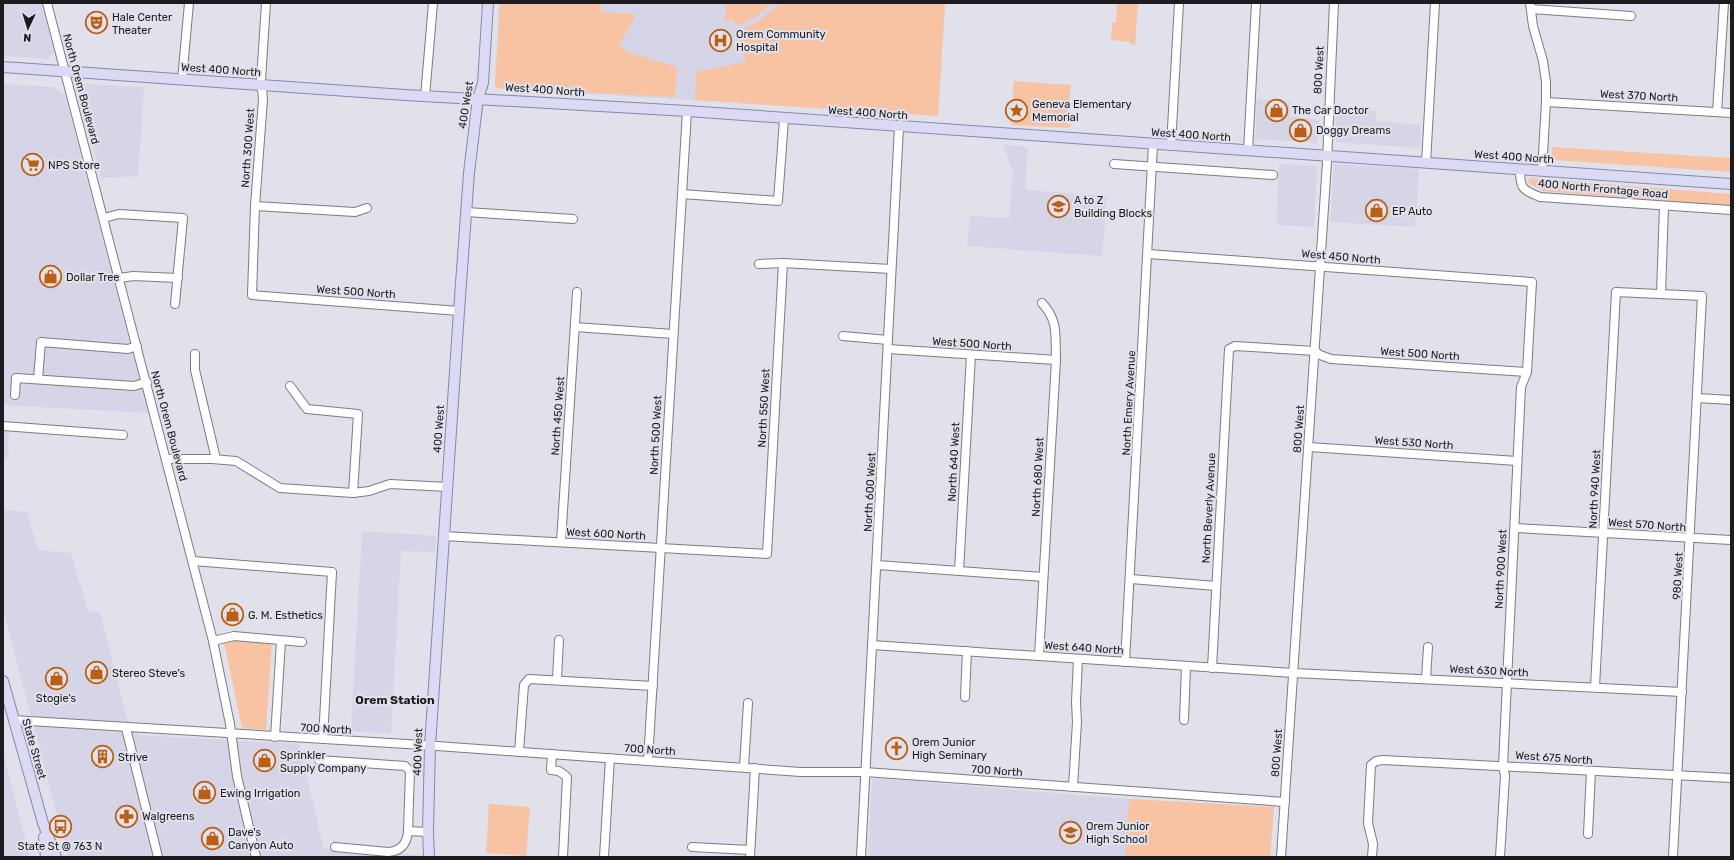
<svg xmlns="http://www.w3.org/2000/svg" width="1734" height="860" viewBox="0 0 1734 860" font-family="Rubik,sans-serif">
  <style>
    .built { fill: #d5d5e7 }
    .green { fill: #f7c3a3 }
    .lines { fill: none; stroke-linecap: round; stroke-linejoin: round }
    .minor-casing { stroke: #7b7b85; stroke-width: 10 }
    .major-casing { stroke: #8887a7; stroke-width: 12 }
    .minor { stroke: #fff; stroke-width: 8 }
    .major { stroke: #dadaf5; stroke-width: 10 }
    .labels { text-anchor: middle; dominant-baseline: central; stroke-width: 4; stroke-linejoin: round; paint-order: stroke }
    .poi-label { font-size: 11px; fill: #1c1c20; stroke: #e1e1ec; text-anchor: start }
    .street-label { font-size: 11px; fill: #1c1c20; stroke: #e1e1ec }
    .neighbourhood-label { font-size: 12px; font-weight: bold; fill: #1c1c20; stroke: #e1e1ec }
  </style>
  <rect width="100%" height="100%" fill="#e1e1ec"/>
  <g class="built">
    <polygon points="3,3 41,3 54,52 48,59 3,56"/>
    <polygon points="499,3 945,3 938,116 496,88 495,83"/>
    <polygon points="3,84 54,87 65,95 148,413 3,405"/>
    <polygon points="85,84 144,87 138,176 101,178 80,92"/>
    <polygon points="1257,99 1291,102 1290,117 1321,120 1318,125 1317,143 1255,139"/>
    <polygon points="1335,109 1376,111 1376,121 1421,125 1420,148 1336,142"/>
    <polygon points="1003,145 1028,147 1025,190 1107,196 1102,256 967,246 970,216 1009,218 1013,172"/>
    <polygon points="1279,164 1317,166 1314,227 1276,225"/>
    <polygon points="1334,164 1419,169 1415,227 1330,222"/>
    <polygon points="3,425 9,430 8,458 3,458"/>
    <polygon points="3,510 27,512 38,550 71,553 88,611 100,612 127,718 139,735 299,744 324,849 422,855 422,857 68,857 3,609"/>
    <polygon points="362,531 436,536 435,552 401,551 391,734 351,731"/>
    <polygon points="3,753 29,853 29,857 3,857"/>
    <polygon points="874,778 1129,799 1274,807 1270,857 868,857 872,780"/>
  </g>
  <g class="green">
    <polygon points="500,3 602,3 601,12 632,14 635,15 634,19 619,44 630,53 677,67 675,97 496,88 495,83"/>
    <polygon points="726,3 773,3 755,17 736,26 733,19 725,21"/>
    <polygon points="781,3 945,3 938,116 695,100 696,72 746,62 737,32 759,21"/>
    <polygon points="1117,3 1138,3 1135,46 1129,42 1111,40 1112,23 1116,23"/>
    <polygon points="1014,81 1071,85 1067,124 1071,124 1069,128 1014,125 1011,123"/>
    <polygon points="1552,147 1731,158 1731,172 1554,160 1552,157"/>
    <polygon points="1530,178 1731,194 1731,206 1543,191 1527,182"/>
    <polygon points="237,640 272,643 266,730 242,728 224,643"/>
    <polygon points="1129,799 1274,807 1270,857 1125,857"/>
    <polygon points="489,804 530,807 526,856 486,853"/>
  </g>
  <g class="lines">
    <defs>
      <g id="minor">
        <polyline points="47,3 213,641 230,724 237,776 256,857"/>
        <polyline points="266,3 261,80 263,99 255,206 252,295 459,311"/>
        <polyline points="1530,3 1533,26 1543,61 1546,82 1546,102 1542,171"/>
        <polyline points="1531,9 1631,16"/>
        <polyline points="182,80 189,3"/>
        <polyline points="425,97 433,3"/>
        <polyline points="1546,102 1731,113"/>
        <polyline points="1717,112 1724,3"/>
        <polyline points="1171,146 1179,3"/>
        <polyline points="1248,151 1256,3"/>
        <polyline points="1426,163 1435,3"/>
        <polyline points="1114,164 1273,175"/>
        <path d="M 1520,170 C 1520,188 1522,190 1540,197 L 1731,210"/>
        <polyline points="682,194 778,201 784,119"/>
        <polyline points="255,206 355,212 367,208"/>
        <polyline points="466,212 573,219"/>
        <polyline points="104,218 119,214 183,218 175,304"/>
        <polyline points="1148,254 1532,282 1527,372 1521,387 1503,766 1505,776 1500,857"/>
        <polyline points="759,264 783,263 891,269"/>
        <polyline points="120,278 133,276 178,278"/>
        <polyline points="1661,294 1664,206"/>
        <polyline points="575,327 673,334"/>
        <polyline points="843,336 888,340"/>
        <polyline points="888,349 1056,360"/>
        <polyline points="195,354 195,370 216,459"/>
        <polyline points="38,379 41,342 128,349 137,346"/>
        <polyline points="290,386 307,409 358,414 353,493"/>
        <polyline points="15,395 16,378 134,386 147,382"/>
        <polyline points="1697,398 1731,400"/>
        <polyline points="3,426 123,435"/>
        <polyline points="1309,447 1517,461"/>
        <polyline points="167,459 212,459 236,461 280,488 353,493 369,491 390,484 448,487"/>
        <polyline points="1515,528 1731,540"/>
        <polyline points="444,536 767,554 783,263"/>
        <polyline points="561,542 577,292"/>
        <polyline points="193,561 332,572 323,739"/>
        <polyline points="877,565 1043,577"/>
        <polyline points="959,571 971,355"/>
        <polyline points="1131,579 1216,586"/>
        <polyline points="213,641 234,636 302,642"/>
        <polyline points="872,645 1294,673 1682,692"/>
        <path d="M 1039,656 L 1056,360 C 1055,337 1059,321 1042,303"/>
        <polyline points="1125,662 1153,145"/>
        <polyline points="1212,668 1229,349 1235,346 1315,351 1320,355 1331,359 1527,372"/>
        <polyline points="557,679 559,640"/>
        <polyline points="1426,679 1428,647"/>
        <polyline points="1595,687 1616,292 1702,296 1673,857"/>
        <polyline points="965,697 967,651"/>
        <polyline points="13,720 423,745 801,772 865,772 1285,802"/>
        <polyline points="1184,720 1186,666"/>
        <polyline points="126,728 158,857"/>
        <polyline points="275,737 281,641"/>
        <polyline points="519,752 524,685 529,679 653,686"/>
        <polyline points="552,754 551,770 559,771 567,777 563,857"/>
        <path d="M 319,760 L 405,766 L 410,771 L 408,831 C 407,844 401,851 388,852 L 335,847"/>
        <polyline points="648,761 687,111"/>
        <polyline points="744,767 748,703"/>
        <polyline points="1073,787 1077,722 1076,702 1078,659"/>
        <polyline points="408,831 428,832"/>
        <polyline points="1588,834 1591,771"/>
        <polyline points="692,847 750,850"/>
        <polyline points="604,857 610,758"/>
        <polyline points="750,857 755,768"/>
        <polyline points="861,857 899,127"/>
        <polyline points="1281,857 1327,162 1334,3"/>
        <polyline points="1372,857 1373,844 1368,823 1371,765 1376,761 1383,760 1731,778"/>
      </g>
      <g id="major">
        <polyline points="3,67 405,95 687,111 1731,184"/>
        <polyline points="3,681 43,823 56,857"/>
        <polyline points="44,837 46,857"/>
        <polyline points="429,857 428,832 430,746 459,311 469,173 478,98 483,83 488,3"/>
      </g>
    </defs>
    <use href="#minor" class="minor-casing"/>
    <use href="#major" class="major-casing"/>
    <use href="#minor" class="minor"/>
    <use href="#major" class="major"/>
  </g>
  <defs>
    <symbol id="theatre-ring" viewBox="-11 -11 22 22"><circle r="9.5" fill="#e1e1ec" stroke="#bd5f12" stroke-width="1.5"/><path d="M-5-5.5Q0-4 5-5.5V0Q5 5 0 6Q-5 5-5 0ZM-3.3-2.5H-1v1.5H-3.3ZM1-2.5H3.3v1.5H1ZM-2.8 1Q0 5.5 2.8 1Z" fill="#bd5f12"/></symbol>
    <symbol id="hospital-ring" viewBox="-11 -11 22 22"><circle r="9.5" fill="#e1e1ec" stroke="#bd5f12" stroke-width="1.5"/><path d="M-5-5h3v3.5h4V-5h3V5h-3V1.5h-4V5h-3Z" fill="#bd5f12"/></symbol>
    <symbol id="sight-ring" viewBox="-11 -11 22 22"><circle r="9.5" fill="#e1e1ec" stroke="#bd5f12" stroke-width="1.5"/><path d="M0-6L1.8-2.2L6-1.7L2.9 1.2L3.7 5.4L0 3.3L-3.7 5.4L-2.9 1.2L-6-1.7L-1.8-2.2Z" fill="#bd5f12"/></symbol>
    <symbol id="shop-ring" viewBox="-11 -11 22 22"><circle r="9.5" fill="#e1e1ec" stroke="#bd5f12" stroke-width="1.5"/><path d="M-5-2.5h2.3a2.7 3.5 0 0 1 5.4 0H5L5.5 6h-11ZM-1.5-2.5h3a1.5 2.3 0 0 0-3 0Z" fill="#bd5f12"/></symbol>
    <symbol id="supermarket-ring" viewBox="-11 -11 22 22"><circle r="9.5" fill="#e1e1ec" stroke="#bd5f12" stroke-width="1.5"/><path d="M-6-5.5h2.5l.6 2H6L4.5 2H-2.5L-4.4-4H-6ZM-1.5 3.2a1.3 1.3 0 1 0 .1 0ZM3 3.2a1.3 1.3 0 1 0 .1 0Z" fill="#bd5f12"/></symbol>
    <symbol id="school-ring" viewBox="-11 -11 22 22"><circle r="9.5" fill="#e1e1ec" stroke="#bd5f12" stroke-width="1.5"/><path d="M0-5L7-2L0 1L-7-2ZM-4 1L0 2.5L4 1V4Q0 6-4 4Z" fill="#bd5f12"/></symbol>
    <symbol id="church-ring" viewBox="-11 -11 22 22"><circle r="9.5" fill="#e1e1ec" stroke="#bd5f12" stroke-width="1.5"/><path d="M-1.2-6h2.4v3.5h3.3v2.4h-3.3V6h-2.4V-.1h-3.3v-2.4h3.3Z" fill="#bd5f12"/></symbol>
    <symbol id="building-ring" viewBox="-11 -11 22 22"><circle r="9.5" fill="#e1e1ec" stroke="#bd5f12" stroke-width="1.5"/><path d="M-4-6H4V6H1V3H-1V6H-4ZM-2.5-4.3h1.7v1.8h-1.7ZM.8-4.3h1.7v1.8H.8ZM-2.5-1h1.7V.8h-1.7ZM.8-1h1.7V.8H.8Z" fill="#bd5f12"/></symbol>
    <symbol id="pharmacy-ring" viewBox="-11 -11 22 22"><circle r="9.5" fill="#e1e1ec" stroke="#bd5f12" stroke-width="1.5"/><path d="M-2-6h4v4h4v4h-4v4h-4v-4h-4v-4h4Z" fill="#bd5f12"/></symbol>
    <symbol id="bus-ring" viewBox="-11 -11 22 22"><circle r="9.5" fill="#e1e1ec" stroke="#bd5f12" stroke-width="1.5"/><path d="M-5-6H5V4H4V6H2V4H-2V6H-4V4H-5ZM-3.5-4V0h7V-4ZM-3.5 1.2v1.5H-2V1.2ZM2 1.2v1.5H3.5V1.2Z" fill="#bd5f12"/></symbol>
  </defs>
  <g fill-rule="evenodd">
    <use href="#theatre-ring" x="84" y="10" width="25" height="25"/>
    <use href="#hospital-ring" x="708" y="28" width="25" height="25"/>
    <use href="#sight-ring" x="1004" y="98" width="25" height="25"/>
    <use href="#shop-ring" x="1264" y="98" width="25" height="25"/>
    <use href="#shop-ring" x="1288" y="118" width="25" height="25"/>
    <use href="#supermarket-ring" x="20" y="152" width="25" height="25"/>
    <use href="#school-ring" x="1046" y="194" width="25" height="25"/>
    <use href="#shop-ring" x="1364" y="198" width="25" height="25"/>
    <use href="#shop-ring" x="38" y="264" width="25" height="25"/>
    <use href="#shop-ring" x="220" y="602" width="25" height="25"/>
    <use href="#shop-ring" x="84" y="660" width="25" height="25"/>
    <use href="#shop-ring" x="44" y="666" width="25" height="25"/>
    <use href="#church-ring" x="884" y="736" width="25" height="25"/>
    <use href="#building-ring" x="90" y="744" width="25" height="25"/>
    <use href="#shop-ring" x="252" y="748" width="25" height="25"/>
    <use href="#shop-ring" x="192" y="780" width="25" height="25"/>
    <use href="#pharmacy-ring" x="114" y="804" width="25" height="25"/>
    <use href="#bus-ring" x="48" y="814" width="25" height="25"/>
    <use href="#school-ring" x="1058" y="820" width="25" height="25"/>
    <use href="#shop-ring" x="200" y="826" width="25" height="25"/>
  </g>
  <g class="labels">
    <g class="poi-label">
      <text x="112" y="17">Hale Center<tspan x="112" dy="13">Theater</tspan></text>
      <text x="736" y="34">Orem Community<tspan x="736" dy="13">Hospital</tspan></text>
      <text x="1032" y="104">Geneva Elementary<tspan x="1032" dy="13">Memorial</tspan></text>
      <text x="1292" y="110">The Car Doctor</text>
      <text x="1316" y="130">Doggy Dreams</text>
      <text x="48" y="165">NPS Store</text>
      <text x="1074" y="200">A to Z<tspan x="1074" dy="13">Building Blocks</tspan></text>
      <text x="1392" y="211">EP Auto</text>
      <text x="66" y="277">Dollar Tree</text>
      <text x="248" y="615">G. M. Esthetics</text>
      <text x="112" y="673">Stereo Steve's</text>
      <text x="56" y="698" text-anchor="middle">Stogie's</text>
      <text x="912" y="742">Orem Junior<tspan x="912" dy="13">High Seminary</tspan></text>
      <text x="280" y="755">Sprinkler<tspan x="280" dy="13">Supply Company</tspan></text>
      <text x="118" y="757">Strive</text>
      <text x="220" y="793">Ewing Irrigation</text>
      <text x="142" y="816">Walgreens</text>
      <text x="1086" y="826">Orem Junior<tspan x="1086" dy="13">High School</tspan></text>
      <text x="228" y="832">Dave's<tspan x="228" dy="13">Canyon Auto</tspan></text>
      <text x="60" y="846" text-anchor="middle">State St @ 763 N</text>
    </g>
    <g class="street-label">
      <text transform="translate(221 70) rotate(4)">West 400 North</text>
      <text transform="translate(1319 70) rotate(-87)">800 West</text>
      <text transform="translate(81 89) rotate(75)">North Orem Boulevard</text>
      <text transform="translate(545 90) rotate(4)">West 400 North</text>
      <text transform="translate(1639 96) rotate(3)">West 370 North</text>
      <text transform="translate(466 105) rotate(-81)">400 West</text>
      <text transform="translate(868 113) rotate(4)">West 400 North</text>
      <text transform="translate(1191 135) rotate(4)">West 400 North</text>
      <text transform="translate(248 148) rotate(-86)">North 300 West</text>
      <text transform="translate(1514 157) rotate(4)">West 400 North</text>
      <text transform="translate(1603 189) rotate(5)">400 North Frontage Road</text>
      <text transform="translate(1341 257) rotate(5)">West 450 North</text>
      <text transform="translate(356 292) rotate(4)">West 500 North</text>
      <text transform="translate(972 344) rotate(4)">West 500 North</text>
      <text transform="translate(1420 354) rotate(4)">West 500 North</text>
      <text transform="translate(1129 403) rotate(-87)">North Emery Avenue</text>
      <text transform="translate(764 408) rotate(-87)">North 550 West</text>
      <text transform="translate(558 416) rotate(-86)">North 450 West</text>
      <text transform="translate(169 426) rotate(75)">North Orem Boulevard</text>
      <text transform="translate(439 429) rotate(-86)">400 West</text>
      <text transform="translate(1299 429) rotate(-86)">800 West</text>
      <text transform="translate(656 435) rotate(-87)">North 500 West</text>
      <text transform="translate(1414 443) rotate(4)">West 530 North</text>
      <text transform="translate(954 462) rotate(-87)">North 640 West</text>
      <text transform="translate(1038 477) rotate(-87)">North 680 West</text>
      <text transform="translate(1595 489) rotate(-87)">North 940 West</text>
      <text transform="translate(870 492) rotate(-87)">North 600 West</text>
      <text transform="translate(1209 508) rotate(-87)">North Beverly Avenue</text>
      <text transform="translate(1647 525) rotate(4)">West 570 North</text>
      <text transform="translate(606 534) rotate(3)">West 600 North</text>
      <text transform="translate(1501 569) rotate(-87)">North 900 West</text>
      <text transform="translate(1678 576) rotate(-87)">980 West</text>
      <text transform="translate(1084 648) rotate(4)">West 640 North</text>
      <text transform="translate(1489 671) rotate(3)">West 630 North</text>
      <text transform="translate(326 729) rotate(3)">700 North</text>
      <text transform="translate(34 749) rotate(74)">State Street</text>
      <text transform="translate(650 750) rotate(4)">700 North</text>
      <text transform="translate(418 752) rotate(-88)">400 West</text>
      <text transform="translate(1277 753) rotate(-86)">800 West</text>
      <text transform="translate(1554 758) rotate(4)">West 675 North</text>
      <text transform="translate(997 771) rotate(4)">700 North</text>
    </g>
    <g class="neighbourhood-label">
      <text x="395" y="700">Orem Station</text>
    </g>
  </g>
  <rect width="1734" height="860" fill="none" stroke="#1c1c20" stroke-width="8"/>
  <g transform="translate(28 28) rotate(184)" stroke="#e1e1ec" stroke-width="3" paint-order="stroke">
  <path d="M0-3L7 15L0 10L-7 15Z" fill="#1c1c20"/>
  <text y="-6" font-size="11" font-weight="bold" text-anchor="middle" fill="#1c1c20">N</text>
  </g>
</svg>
